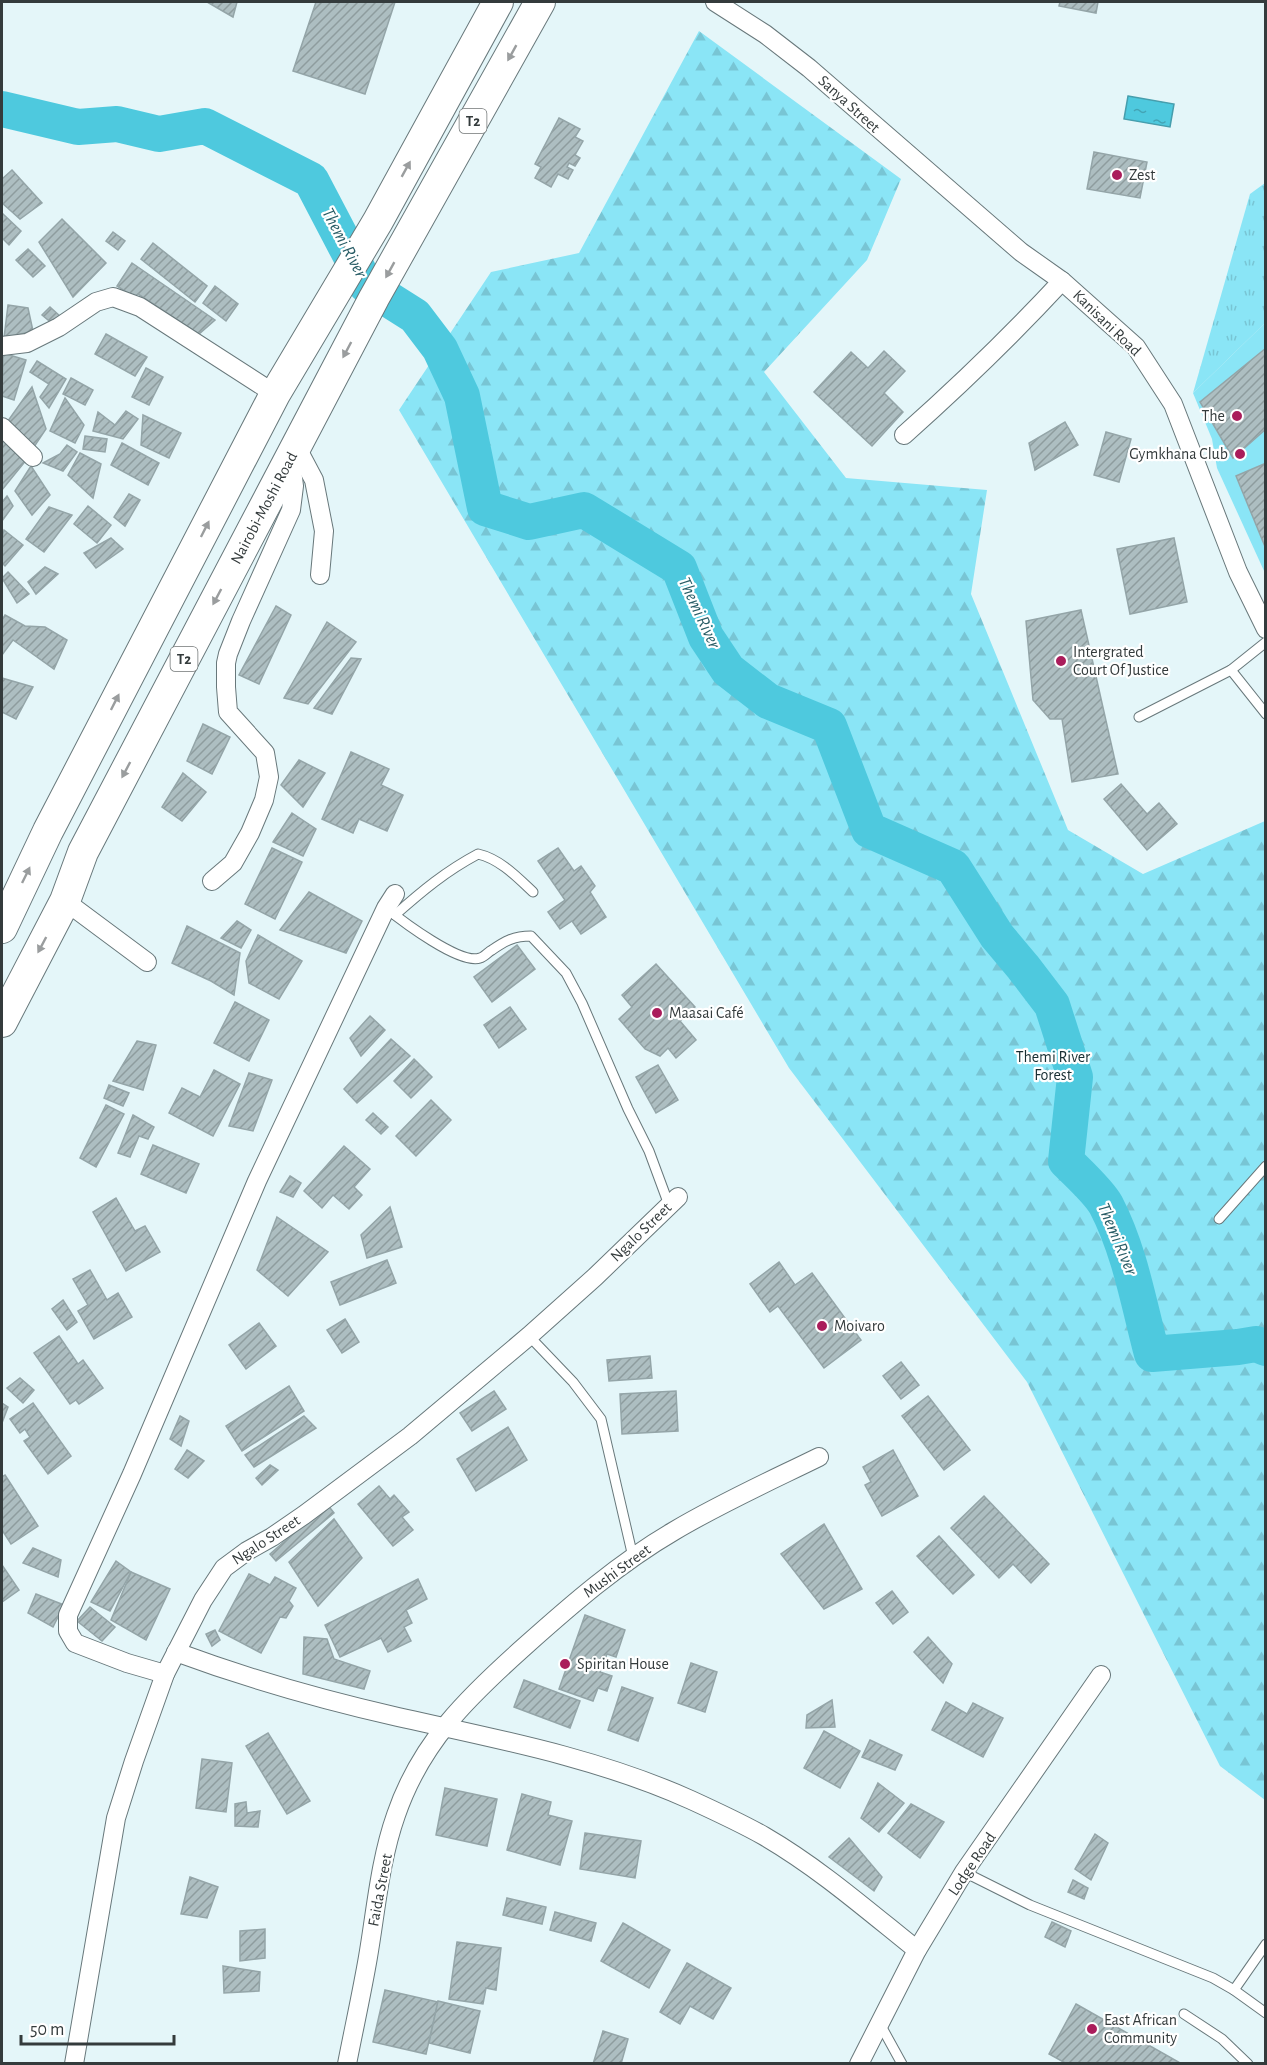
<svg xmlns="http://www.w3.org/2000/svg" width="1267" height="2065" viewBox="0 0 1267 2065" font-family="'Alegreya Sans',sans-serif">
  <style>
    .grass { fill: url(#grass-tufts) }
    .forest { fill: url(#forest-firs) }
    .garden { fill: #8ae5f6 }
    .water { fill: url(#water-ripples); stroke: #469ead; stroke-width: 1.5 }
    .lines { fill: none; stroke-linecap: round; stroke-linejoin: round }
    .river { stroke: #4ec9de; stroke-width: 36 }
    .building { fill: url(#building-hatch); stroke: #94a5a8; stroke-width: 1.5 }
    .service-casing { stroke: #68787b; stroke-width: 11 }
    .minor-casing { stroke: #68787b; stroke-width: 20 }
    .trunk-casing { stroke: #68787b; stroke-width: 32 }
    .service { stroke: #fff; stroke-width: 9 }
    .minor { stroke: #fff; stroke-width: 18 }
    .trunk { stroke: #fff; stroke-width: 30 }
    .oneway { fill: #9a9d9e }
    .poi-dot { fill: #aa1d5b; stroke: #fff; stroke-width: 2 }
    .labels { text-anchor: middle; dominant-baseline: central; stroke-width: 4.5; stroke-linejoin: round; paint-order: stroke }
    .shield { fill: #fff; stroke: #717676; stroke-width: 1.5 }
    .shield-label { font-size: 15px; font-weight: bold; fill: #343b3c }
    .street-label { font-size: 16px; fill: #343b3c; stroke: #fff }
    .poi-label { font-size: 16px; fill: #343b3c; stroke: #fff; text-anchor: start }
    .park-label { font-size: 16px; fill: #192f33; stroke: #fff }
    .water-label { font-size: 18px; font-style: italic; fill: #295d66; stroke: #fff }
  </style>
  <defs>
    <pattern id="grass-tufts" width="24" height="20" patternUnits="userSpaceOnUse" patternTransform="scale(1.5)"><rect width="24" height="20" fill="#8ae5f6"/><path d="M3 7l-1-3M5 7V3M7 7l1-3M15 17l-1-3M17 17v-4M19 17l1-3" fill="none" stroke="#78c5d4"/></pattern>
    <pattern id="forest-firs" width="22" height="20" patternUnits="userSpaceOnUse" patternTransform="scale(1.5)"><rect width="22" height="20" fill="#8ae5f6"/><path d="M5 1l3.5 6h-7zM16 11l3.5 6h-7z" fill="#78c5d4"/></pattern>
    <pattern id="water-ripples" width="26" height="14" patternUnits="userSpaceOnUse" patternTransform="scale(1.5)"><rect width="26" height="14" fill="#4ec9de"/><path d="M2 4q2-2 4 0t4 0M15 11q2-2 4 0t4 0" fill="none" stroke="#42a4b5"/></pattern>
    <pattern id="building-hatch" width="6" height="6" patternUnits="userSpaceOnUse" patternTransform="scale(1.5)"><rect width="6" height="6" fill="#adbec1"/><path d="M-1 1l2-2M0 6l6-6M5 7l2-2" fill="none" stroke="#8e9c9e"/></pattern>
  </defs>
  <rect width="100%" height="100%" fill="#e4f6f9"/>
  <polygon class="grass" points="1265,183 1265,323 1193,393 1250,194"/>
  <polygon class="forest" points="699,31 901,179 867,260 764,372 846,478 987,490 971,594 1068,830 1143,874 1265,821 1265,1800 1220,1766 1027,1382 789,1068 399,410 491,272 579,253"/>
  <polygon class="garden" points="1265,323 1265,573 1217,468 1212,439 1193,393"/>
  <polygon class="water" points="1128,96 1174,104 1170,127 1124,119"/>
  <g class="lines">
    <path class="river" d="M 2,109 L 78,127 L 117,124 L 159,134 L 205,126 L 311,180 L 366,285 L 415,316 L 440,349 L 462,396 L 485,508 L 529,522 L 584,510 L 679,568 L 706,637 L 728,670 L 768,701 L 829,726 L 869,830 L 953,867 L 997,936 L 1023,967 L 1052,1005 L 1075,1077 L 1066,1161 C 1077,1172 1099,1192 1106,1205 C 1130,1251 1139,1305 1152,1354 L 1238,1347 L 1256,1344 L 1266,1348"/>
  </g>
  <g class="building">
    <polygon points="207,2 237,2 233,17"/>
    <polygon points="316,2 395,2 365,94 293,71"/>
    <polygon points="1060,2 1098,2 1096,13 1059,6"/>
    <polygon points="559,118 580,129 575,137 583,141 575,155 580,158 575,166 569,163 567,167 573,170 568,179 558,174 551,187 535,178 541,167 535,164"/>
    <polygon points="1094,152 1147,162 1140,198 1087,189"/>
    <polygon points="12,170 42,203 20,219 2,203 2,179"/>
    <polygon points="2,213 21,231 9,245 2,238"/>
    <polygon points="62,219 106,263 73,297 39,242"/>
    <polygon points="113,232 125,241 118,250 106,241"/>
    <polygon points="153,243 207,286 195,302 141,259"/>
    <polygon points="28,249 45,266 33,277 16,260"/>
    <polygon points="132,263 215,320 199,334 138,294 134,297 117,286"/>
    <polygon points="215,286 238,304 226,321 203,303"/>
    <polygon points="8,305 28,308 33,331 4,338"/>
    <polygon points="50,307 61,317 54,325 42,315"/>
    <polygon points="106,334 147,357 135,376 95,354"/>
    <polygon points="1266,348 1266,429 1233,458 1200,402"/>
    <polygon points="884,351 905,371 884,393 903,412 872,446 814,392 851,352 868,368"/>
    <polygon points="3,353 26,360 14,400 2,396"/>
    <polygon points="37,361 66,379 49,408 40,397 49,384 30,372"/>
    <polygon points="146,368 163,377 149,405 132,397"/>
    <polygon points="71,378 93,390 85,405 63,394"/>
    <polygon points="32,387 46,429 34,447 5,425"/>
    <polygon points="65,398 84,425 75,443 50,431"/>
    <polygon points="126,411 138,419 123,439 93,431 98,412 115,425"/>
    <polygon points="143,415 181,433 169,458 141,445"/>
    <polygon points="1065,422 1078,445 1035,470 1029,443"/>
    <polygon points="1106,432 1131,439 1119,482 1094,475"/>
    <polygon points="85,436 107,439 105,452 83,449"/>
    <polygon points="2,438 27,459 2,490"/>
    <polygon points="122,443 159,463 148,485 111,465"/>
    <polygon points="67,445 77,452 63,471 43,463 60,454"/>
    <polygon points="80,453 101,464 93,498 68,475"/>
    <polygon points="1264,464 1266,467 1266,549 1236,476"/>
    <polygon points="31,466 50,495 32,515 15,491"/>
    <polygon points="129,494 140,500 125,526 114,517"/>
    <polygon points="7,496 13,506 2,521 2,502"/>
    <polygon points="88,506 111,525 97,543 74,524"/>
    <polygon points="49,507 72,515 44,552 26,539"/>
    <polygon points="4,530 23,545 5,566 2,563 2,537"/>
    <polygon points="111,538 123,549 96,568 84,553"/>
    <polygon points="1174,538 1187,602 1130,614 1117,549"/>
    <polygon points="45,567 58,574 36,594 28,582"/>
    <polygon points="8,572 29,594 17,603 2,578"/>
    <polygon points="276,606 291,615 259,684 239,675"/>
    <polygon points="1081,610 1118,774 1072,782 1062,719 1050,719 1033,700 1026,621"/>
    <polygon points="5,615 25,626 45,627 67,640 54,669 13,640 2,655 2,620"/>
    <polygon points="327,622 356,642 308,704 284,698"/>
    <polygon points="351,658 361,659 332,714 314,708"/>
    <polygon points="2,678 33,687 16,719 2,712"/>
    <polygon points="203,724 230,737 212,774 187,761"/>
    <polygon points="351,752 389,769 381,785 403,795 387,831 359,819 353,833 322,819"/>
    <polygon points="299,760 325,773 303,807 281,785"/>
    <polygon points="183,773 206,792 182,821 162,807"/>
    <polygon points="1121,784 1147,814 1159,803 1177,824 1147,850 1104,799"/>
    <polygon points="292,813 316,829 303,856 273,842"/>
    <polygon points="272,848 302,862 275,919 245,904"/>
    <polygon points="558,848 574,871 581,866 595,886 590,892 606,917 581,934 572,921 560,929 548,912 565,900 538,861"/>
    <polygon points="309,892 362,921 346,953 280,930"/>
    <polygon points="237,921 251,930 241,948 221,938"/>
    <polygon points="187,926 240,953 234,995 211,981 172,963"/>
    <polygon points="258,935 302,961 279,999 249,983 246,961"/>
    <polygon points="517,945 535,969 492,1002 474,977"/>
    <polygon points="656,964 695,1007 680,1021 696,1040 676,1058 668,1048 660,1056 645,1049 619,1019 632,1007 622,995"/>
    <polygon points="235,1002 269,1020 249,1061 214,1043"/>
    <polygon points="510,1007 526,1029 499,1048 484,1025"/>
    <polygon points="370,1016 385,1030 361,1056 350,1038"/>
    <polygon points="391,1039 410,1056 357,1103 344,1089"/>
    <polygon points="137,1041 156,1045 143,1090 113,1081"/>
    <polygon points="414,1059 432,1077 411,1098 394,1081"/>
    <polygon points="658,1065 678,1100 656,1113 636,1077"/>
    <polygon points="214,1070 240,1084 213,1136 169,1113 182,1088 200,1097"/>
    <polygon points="249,1073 272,1080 253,1131 229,1126"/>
    <polygon points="109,1085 129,1093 123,1106 104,1098"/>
    <polygon points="431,1100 451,1120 416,1156 396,1136"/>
    <polygon points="106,1105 124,1114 96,1167 80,1158"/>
    <polygon points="373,1113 388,1127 381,1134 366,1120"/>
    <polygon points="133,1115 154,1127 148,1139 139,1136 130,1157 118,1153"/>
    <polygon points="153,1145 199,1164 186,1193 141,1174"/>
    <polygon points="344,1146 370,1169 354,1187 362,1195 349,1209 333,1195 322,1208 304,1191"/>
    <polygon points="290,1176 301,1183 293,1197 280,1192"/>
    <polygon points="116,1198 135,1231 145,1226 160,1252 126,1271 93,1212"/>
    <polygon points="390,1207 402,1247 367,1258 361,1235"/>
    <polygon points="277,1217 328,1252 288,1296 257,1270"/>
    <polygon points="387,1260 396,1283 340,1305 331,1282"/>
    <polygon points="779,1262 795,1285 812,1273 861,1340 824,1368 778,1306 770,1312 750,1284"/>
    <polygon points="90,1270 107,1300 118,1293 132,1317 94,1339 78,1311 88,1305 73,1279"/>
    <polygon points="63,1300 77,1322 67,1330 52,1309"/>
    <polygon points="345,1319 359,1342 342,1353 327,1330"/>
    <polygon points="259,1323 276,1346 246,1369 229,1345"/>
    <polygon points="59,1336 78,1364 83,1360 103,1388 79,1404 76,1400 70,1404 34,1353"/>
    <polygon points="650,1356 652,1378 609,1381 607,1360"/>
    <polygon points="901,1362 919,1385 901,1399 883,1376"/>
    <polygon points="20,1378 34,1390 23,1403 7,1388"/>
    <polygon points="289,1386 304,1411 242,1451 226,1426"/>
    <polygon points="494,1391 506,1409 472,1431 460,1413"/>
    <polygon points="676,1391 678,1431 622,1434 620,1394"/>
    <polygon points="928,1396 970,1450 944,1470 902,1416"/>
    <polygon points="2,1403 8,1407 2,1423"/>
    <polygon points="33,1403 71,1456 48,1474 24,1441 30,1437 25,1429 20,1433 10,1419"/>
    <polygon points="180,1416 189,1421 181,1446 170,1439"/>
    <polygon points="304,1416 316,1428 254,1467 245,1455"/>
    <polygon points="508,1427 527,1460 476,1491 457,1459"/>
    <polygon points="187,1450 204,1461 188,1478 175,1469"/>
    <polygon points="893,1450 918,1496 882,1516 865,1485 871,1482 863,1467"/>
    <polygon points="270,1465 278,1470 262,1485 256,1478"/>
    <polygon points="5,1475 38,1526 11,1544 2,1530 2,1477"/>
    <polygon points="379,1486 390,1499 394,1495 409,1512 402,1517 413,1530 393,1546 358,1504"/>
    <polygon points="984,1496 1049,1564 1031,1583 1013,1564 999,1578 951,1528"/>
    <polygon points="327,1504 334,1513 276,1561 270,1554"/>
    <polygon points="334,1519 362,1558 318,1606 289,1562"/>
    <polygon points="824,1524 862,1589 824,1609 781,1554"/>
    <polygon points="939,1536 974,1575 953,1594 917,1556"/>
    <polygon points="33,1548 61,1560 58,1577 23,1563"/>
    <polygon points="116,1561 131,1572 110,1611 91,1602"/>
    <polygon points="2,1565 19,1590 2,1602"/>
    <polygon points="131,1572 170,1589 146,1640 111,1620"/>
    <polygon points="249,1574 270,1585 275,1577 296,1588 289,1601 293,1606 286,1618 280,1617 261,1653 219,1631"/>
    <polygon points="418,1579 427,1599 406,1610 412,1623 404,1627 411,1641 388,1652 381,1638 340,1657 325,1625"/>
    <polygon points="892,1591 908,1612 893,1624 876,1603"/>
    <polygon points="36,1594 64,1605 53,1627 28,1613"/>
    <polygon points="90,1607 115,1627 102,1641 77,1621"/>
    <polygon points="585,1615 625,1630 616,1657 607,1654 600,1672 612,1676 607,1691 598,1688 593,1701 559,1689"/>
    <polygon points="215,1630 220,1640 212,1646 206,1634"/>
    <polygon points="304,1637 327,1639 334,1659 370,1671 364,1689 303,1674"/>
    <polygon points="928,1637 952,1664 943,1683 914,1652"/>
    <polygon points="691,1663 717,1672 705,1712 678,1703"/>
    <polygon points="524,1680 580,1701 570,1728 514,1707"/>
    <polygon points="622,1687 653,1698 638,1741 608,1730"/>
    <polygon points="832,1700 835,1727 806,1728 807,1715"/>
    <polygon points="946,1702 967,1714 973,1703 1003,1718 983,1757 932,1730"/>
    <polygon points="824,1731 860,1751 840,1788 804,1768"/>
    <polygon points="268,1733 310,1801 287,1814 246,1746"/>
    <polygon points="870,1740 902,1755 895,1770 862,1757"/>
    <polygon points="202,1759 232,1763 226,1812 196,1808"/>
    <polygon points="878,1783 904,1803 879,1832 861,1818"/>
    <polygon points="445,1788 497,1799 487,1846 436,1835"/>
    <polygon points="522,1794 551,1802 548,1815 572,1821 560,1865 507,1850"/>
    <polygon points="246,1802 247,1813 260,1811 258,1827 235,1826 235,1804"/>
    <polygon points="911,1804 944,1822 920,1858 888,1833"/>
    <polygon points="585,1833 641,1841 635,1878 580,1869"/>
    <polygon points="1095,1834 1108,1843 1091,1880 1075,1869"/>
    <polygon points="849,1838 882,1877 874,1891 829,1857"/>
    <polygon points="190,1877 218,1887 207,1918 181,1914"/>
    <polygon points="1073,1880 1088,1888 1084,1899 1068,1892"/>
    <polygon points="507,1898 546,1907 542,1924 503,1915"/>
    <polygon points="555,1912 596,1923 591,1941 550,1930"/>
    <polygon points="1052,1922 1071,1931 1065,1947 1045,1937"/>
    <polygon points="623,1923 670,1950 649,1988 601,1961"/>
    <polygon points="265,1929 265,1958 240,1961 240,1931"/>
    <polygon points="457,1942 501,1948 496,1990 486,1988 483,2004 449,1999"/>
    <polygon points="687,1963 731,1988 713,2019 690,2006 680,2024 660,2012"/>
    <polygon points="223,1966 260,1972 259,1991 224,1993"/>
    <polygon points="385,1990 438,2002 426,2054 373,2042"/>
    <polygon points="438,2001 480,2011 470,2053 429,2043"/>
    <polygon points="1076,2004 1182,2064 1067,2064 1049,2054"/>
    <polygon points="603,2031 628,2039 621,2064 593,2064"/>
  </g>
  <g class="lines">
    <defs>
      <g id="service">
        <polyline points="1231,670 1266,714"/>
        <polyline points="1139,717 1231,670 1266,642"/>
        <path d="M 386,908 C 402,921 460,965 480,958 C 484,957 488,952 492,950 C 505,941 514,936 531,936 L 566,973 L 582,1003 L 628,1109 L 649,1151 L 669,1205"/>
        <path d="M 395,915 C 422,891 446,871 478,854 C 500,859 517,877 533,892"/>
        <polyline points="1219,1219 1266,1166"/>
        <polyline points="529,1336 573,1382 601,1419 633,1557"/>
        <polyline points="964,1872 1030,1905 1213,1978 1234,1990 1266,2013"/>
        <polyline points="1234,1990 1266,1944"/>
        <polyline points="1184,2014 1222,2039 1248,2064"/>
        <polyline points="880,2024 902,2064"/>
      </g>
      <g id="minor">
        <polyline points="715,2 765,34 809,68 1021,252 1062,281 1136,347 1173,404 1238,572 1266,629"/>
        <polyline points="2,346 27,343 59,327 96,302 113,297 140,307 275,394"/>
        <polyline points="2,427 33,457"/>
        <path d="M 904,435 C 959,386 1012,335 1062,281"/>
        <polyline points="296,446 314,480 324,531 320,575"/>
        <polyline points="212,881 233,863 250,833 264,800 269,777 265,753 228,712 226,687 226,663 228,654 241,621 291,510 294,486 291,461"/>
        <polyline points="65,901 147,962"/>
        <path d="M 176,1652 C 249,1679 323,1700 398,1717 C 497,1739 598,1758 691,1800 C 715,1811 741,1823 764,1836 C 819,1868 867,1910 917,1950"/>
        <polyline points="165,1674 127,1663 75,1643 68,1631 68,1615 132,1474 257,1181 386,908 395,894"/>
        <polyline points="74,2064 116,1818 134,1761 165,1674 203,1600 224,1568 247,1551 272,1537 304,1515 410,1436 529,1336 595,1277 678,1197"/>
        <path d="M 347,2064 C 354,2028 362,1992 368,1957 C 376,1910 380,1860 396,1815 C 421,1742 468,1697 524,1647 C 571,1605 619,1563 674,1531 C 721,1503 770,1481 819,1457"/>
        <polyline points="859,2064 917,1950 964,1872 1101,1675"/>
      </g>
      <g id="trunk">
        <polyline points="2,928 48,831 275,394 378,221 498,2"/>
        <polyline points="2,1022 65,901 83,852 374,298 540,2"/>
      </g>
    </defs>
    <use href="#service" class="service-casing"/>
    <use href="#minor" class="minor-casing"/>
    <use href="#trunk" class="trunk-casing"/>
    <use href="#service" class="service"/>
    <use href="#minor" class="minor"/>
    <use href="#trunk" class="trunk"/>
  </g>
  <defs><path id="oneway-solid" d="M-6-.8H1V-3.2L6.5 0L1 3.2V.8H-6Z" transform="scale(1.5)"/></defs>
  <g class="oneway">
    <use href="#oneway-solid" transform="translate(512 53) rotate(119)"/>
    <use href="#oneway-solid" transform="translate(406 169) rotate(-61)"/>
    <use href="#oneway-solid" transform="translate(390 270) rotate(119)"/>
    <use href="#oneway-solid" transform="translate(347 350) rotate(118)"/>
    <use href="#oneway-solid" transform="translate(205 529) rotate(-63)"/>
    <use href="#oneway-solid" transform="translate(217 597) rotate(118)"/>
    <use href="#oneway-solid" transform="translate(115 702) rotate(-63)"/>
    <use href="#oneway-solid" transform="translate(126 770) rotate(118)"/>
    <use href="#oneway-solid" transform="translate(26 875) rotate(-64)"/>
    <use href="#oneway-solid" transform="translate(42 945) rotate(118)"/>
  </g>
  <g class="poi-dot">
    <circle cx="1117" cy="175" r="6"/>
    <circle cx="1237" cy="416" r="6"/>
    <circle cx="1240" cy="454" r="6"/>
    <circle cx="1061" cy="661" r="6"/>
    <circle cx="657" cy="1013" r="6"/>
    <circle cx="822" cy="1326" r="6"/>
    <circle cx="565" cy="1664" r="6"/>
    <circle cx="1092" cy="2029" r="6"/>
  </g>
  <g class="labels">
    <g class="shield">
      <rect x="459.5" y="109" width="27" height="24" rx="4.5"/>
      <rect x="170.5" y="647" width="27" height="24" rx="4.5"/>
    </g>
    <g class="shield-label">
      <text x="473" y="121">T2</text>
      <text x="184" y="659">T2</text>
    </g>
    <g class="street-label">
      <text transform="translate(849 104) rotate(42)">Sanya Street</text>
      <text transform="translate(1107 323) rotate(44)">Kanisani Road</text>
      <text transform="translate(264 508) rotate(-62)">Nairobi-Moshi Road</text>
      <text transform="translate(641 1232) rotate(-44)">Ngalo Street</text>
      <text transform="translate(266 1540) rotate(-33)">Ngalo Street</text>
      <text transform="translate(617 1571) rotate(-36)">Mushi Street</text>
      <text transform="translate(972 1864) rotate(-56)">Lodge Road</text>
      <text transform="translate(380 1890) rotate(-79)">Faida Street</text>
    </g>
    <g class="poi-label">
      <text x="1129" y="175">Zest</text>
      <text x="1225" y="416" text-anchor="end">The</text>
      <text x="1228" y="454" text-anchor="end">Gymkhana Club</text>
      <text x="1073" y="652">Intergrated<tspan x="1073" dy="18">Court Of Justice</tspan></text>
      <text x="669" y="1013">Maasai Café</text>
      <text x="834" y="1326">Moivaro</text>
      <text x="577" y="1664">Spiritan House</text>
      <text x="1104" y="2020">East African<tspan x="1104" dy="18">Community</tspan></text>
    </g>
    <g class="park-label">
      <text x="1053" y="1057">Themi River<tspan x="1053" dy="18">Forest</tspan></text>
    </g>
    <g class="water-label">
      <text transform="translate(344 243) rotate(62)">Themi River</text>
      <text transform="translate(699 613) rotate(65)">Themi River</text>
      <text transform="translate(1117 1239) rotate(67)">Themi River</text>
    </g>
  </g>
  <rect width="1267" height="2065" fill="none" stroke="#343b3c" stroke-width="6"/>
  <path d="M21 2035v9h153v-9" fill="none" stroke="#343b3c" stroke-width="3"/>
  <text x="30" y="2035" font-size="18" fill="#343b3c" stroke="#ffffff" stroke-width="4.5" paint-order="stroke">50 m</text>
</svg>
